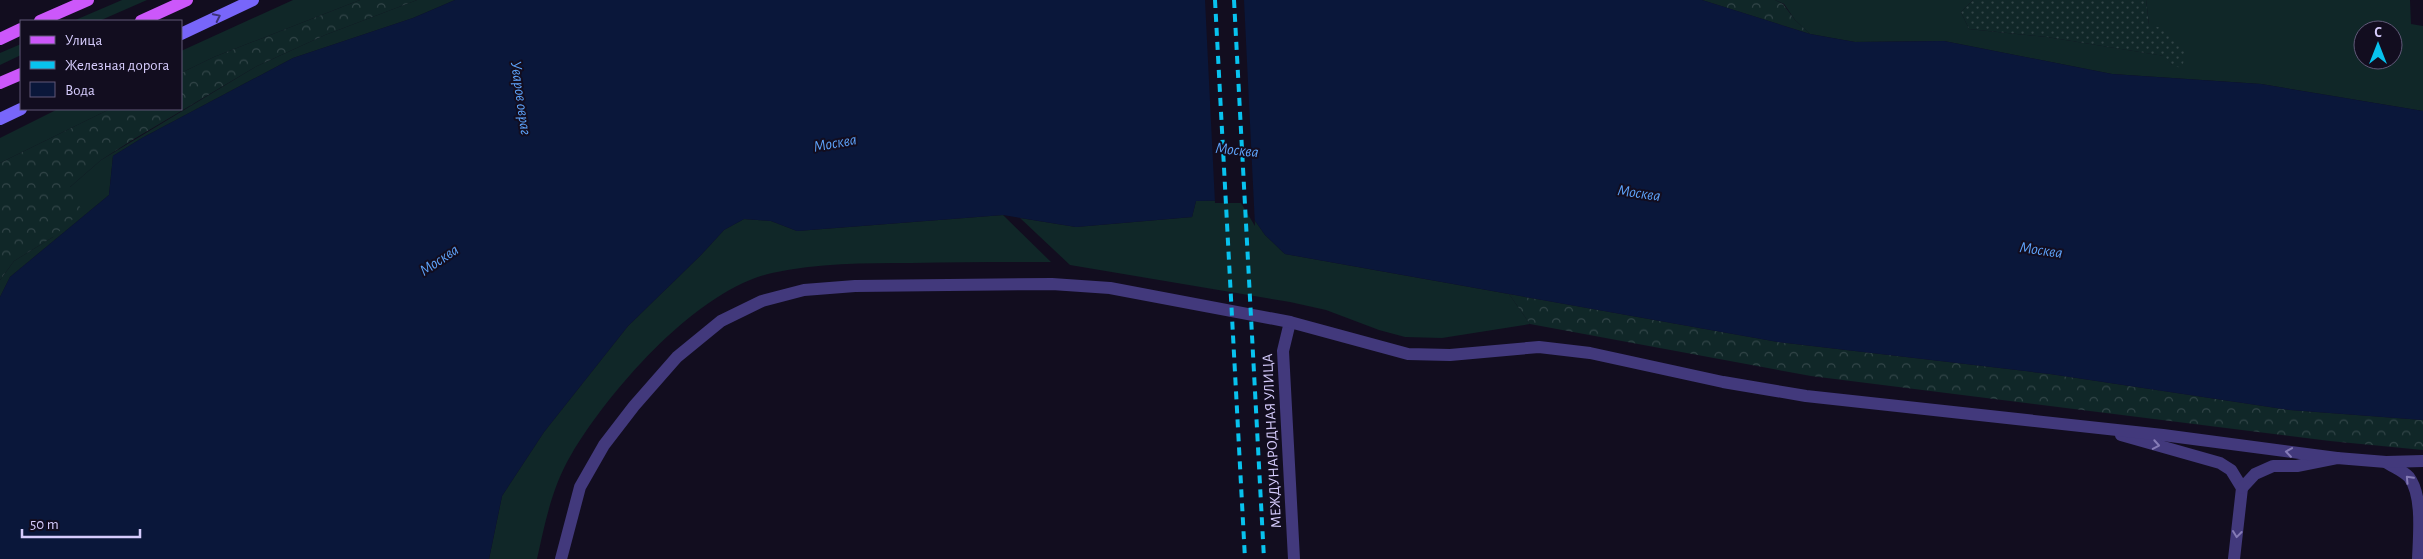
<svg xmlns="http://www.w3.org/2000/svg" width="2423" height="559" viewBox="0 0 2423 559" font-family="'Alegreya Sans',sans-serif">
  <style>
    .grass { fill: #102728; fill-rule: evenodd }
    .forest { fill: url(#forest-crowns) }
    .garden { fill: url(#garden-dots) }
    .water { fill: #0a173a }
    .pier { fill: #120d1f }
    .lines { fill: none; stroke-linecap: round; stroke-linejoin: round }
    .street { stroke: #42397c; stroke-width: 12 }
    .secondary { stroke: #7866fa; stroke-width: 12 }
    .primary { stroke: #cc57fa; stroke-width: 12 }
    .rail { stroke: #08c2ee; stroke-width: 4; stroke-dasharray: 8 6; stroke-linecap: butt }
    .oneway { stroke: #3b3177 }
    .oneway2 { stroke: #857bb6 }
    .labels { text-anchor: middle; dominant-baseline: central; stroke-width: 4; stroke-linejoin: round; paint-order: stroke }
    .street-label { font-size: 15px; fill: #d6ccfd; stroke: #120d1f }
    .water-label { font-size: 16px; font-style: italic; fill: #5ea3fa; stroke: #120d1f }
  </style>
  <defs>
    <pattern id="forest-crowns" width="20" height="18" patternUnits="userSpaceOnUse" patternTransform="scale(1.25)"><rect width="20" height="18" fill="#102728"/><path d="M2 6a3 3 0 1 1 6 0M12 15a3 3 0 1 1 6 0" fill="none" stroke="#324548"/></pattern>
    <pattern id="garden-dots" width="8" height="8" patternUnits="userSpaceOnUse" patternTransform="scale(1.25)"><rect width="8" height="8" fill="#102728"/><path d="M2 2h.1M6 6h.1" fill="none" stroke="#324548" stroke-width="1.8" stroke-linecap="round"/></pattern>
  </defs>
  <rect width="100%" height="100%" fill="#120d1f"/>
  <g class="grass">
    <polygon points="122,0 147,0 99,21 73,21"/>
    <polygon points="293,0 360,0 214,57 181,73 181,51"/>
    <polygon points="417,0 455,0 413,18 293,58 142,138 113,156 109,195 10,277 0,297 0,280 14,261 53,237 70,187 101,160 257,66 325,35"/>
    <path d="M 1775,0 L 1973,0 L 1961,12 L 1969,29 L 2047,37 L 2165,56 L 2172,65 L 2149,25 L 2146,0 L 2410,0 L 2411,24 L 2423,26 L 2423,111 L 2261,84 L 2112,74 L 1944,41 L 1855,42 L 1810,34 L 1795,20 L 1784,4 ZM 2363,30 L 2393,30 L 2393,60 L 2363,60 Z"/>
    <polygon points="21,44 21,55 0,65 0,53"/>
    <polygon points="58,109 110,109 0,163 0,138"/>
    <polygon points="1243,200 1244,205 1265,235 1285,254 1509,294 1530,324 1442,338 1405,337 1379,330 1326,310 1290,302 1070,265 1020,218 1076,227 1192,217 1196,201"/>
    <path d="M 1003,215 L 1051,262 C 1004,262 958,262 911,263 C 865,263 817,263 772,273 C 696,290 609,391 571,455 C 552,487 545,523 537,559 L 489,559 L 502,496 L 544,432 L 628,326 L 701,255 L 724,230 L 744,219 L 771,221 L 797,231 Z"/>
  </g>
  <g class="forest">
    <polygon points="360,0 417,0 325,35 257,66 134,139 101,160 70,187 82,211 53,237 14,261 0,280 0,163 110,109 181,109 181,73 214,57"/>
    <polygon points="1702,0 1775,0 1783,4 1795,20 1810,34"/>
    <polygon points="1509,294 1778,342 2050,374 2290,410 2423,420 2423,450 2330,441 1811,376 1530,324"/>
  </g>
  <polygon class="garden" points="1973,0 2146,0 2149,25 2162,28 2187,54 2181,68 2172,65 2164,56 2047,37 1969,29 1961,12"/>
  <polygon class="water" points="455,0 1702,0 1810,34 1855,42 1944,41 2112,74 2261,84 2423,111 2423,420 2290,410 2050,374 1778,342 1285,254 1265,235 1244,205 1243,200 1196,201 1192,217 1076,227 1003,215 797,231 771,221 744,219 724,230 701,255 628,326 544,432 502,496 489,559 0,559 0,297 10,277 109,195 113,156 142,138 293,58 413,18"/>
  <polygon class="pier" points="1205,0 1244,0 1255,226 1241,203 1215,203"/>
  <g class="lines">
    <g class="street">
      <polyline points="1290,322 1283,351 1294,559"/>
      <polyline points="2121,435 2220,463 2231,470 2242,488 2234,559"/>
      <path d="M 2386,462 C 2393,467 2402,470 2409,477 C 2423,496 2419,534 2418,559"/>
      <polyline points="2242,488 2255,474 2273,466 2297,466 2337,458 2386,462 2423,461"/>
      <polyline points="561,559 580,487 604,445 634,406 677,357 721,321 762,301 804,290 855,286 1052,284 1110,288 1290,322 1408,354 1450,355 1539,347 1590,353 1723,382 1806,396 2163,435 2337,458"/>
    </g>
    <g class="secondary">
      <polyline points="181,34 253,0"/>
      <polyline points="0,119 21,109"/>
    </g>
    <g class="primary">
      <polyline points="40,21 88,0"/>
      <polyline points="141,21 187,0"/>
      <polyline points="0,39 21,29"/>
      <polyline points="0,83 21,74"/>
    </g>
    <g class="rail">
      <polyline points="1215,0 1245,559"/>
      <polyline points="1234,0 1264,559"/>
    </g>
  </g>
  <defs><path id="oneway-chevron" d="M-2-3.5L2.5 0L-2 3.5" fill="none" stroke-width="1.6" stroke-linecap="round" stroke-linejoin="round" transform="scale(1.25)"/></defs>
  <use class="oneway" href="#oneway-chevron" transform="translate(217 17) rotate(-26)"/>
  <g class="oneway2">
    <use href="#oneway-chevron" transform="translate(2156 445) rotate(10)"/>
    <use href="#oneway-chevron" transform="translate(2289 452) rotate(-172)"/>
    <use href="#oneway-chevron" transform="translate(2409 479) rotate(-133)"/>
    <use href="#oneway-chevron" transform="translate(2237 534) rotate(97)"/>
  </g>
  <g class="labels">
    <g class="street-label">
      <text transform="translate(1272 441) rotate(-93)">МЕЖДУНАРОДНАЯ УЛИЦА</text>
    </g>
    <g class="water-label">
      <text transform="translate(521 98) rotate(82)">Уваров овраг</text>
      <text transform="translate(835 143) rotate(-10)">Москва</text>
      <text transform="translate(1237 150) rotate(6)">Москва</text>
      <text transform="translate(1639 193) rotate(8)">Москва</text>
      <text transform="translate(2041 250) rotate(8)">Москва</text>
      <text transform="translate(439 260) rotate(-34)">Москва</text>
    </g>
  </g>
  <rect x="20" y="20" width="162" height="90" fill="#120d1f" stroke="#605978"/>
  <rect x="30" y="36" width="25" height="8" fill="#cc57fa" stroke="#605978"/>
  <text x="65" y="45" font-size="15" fill="#d6ccfd">Улица</text>
  <rect x="30" y="61" width="25" height="8" fill="#08c2ee" stroke="#605978"/>
  <text x="65" y="70" font-size="15" fill="#d6ccfd">Железная дорога</text>
  <rect x="30" y="82" width="25" height="15" fill="#0a173a" stroke="#605978"/>
  <text x="65" y="95" font-size="15" fill="#d6ccfd">Вода</text>
  <g transform="translate(2378 45)"><circle r="24" fill="#120d1f" stroke="#605978"/>
  <path d="M0-4L9 19L0 12L-9 19Z" fill="#08c2ee"/>
  <text y="-8" font-size="14" font-weight="bold" text-anchor="middle" fill="#d6ccfd">С</text>
  </g>
  <path d="M22 529v8h118v-8" fill="none" stroke="#d6ccfd" stroke-width="2.5"/>
  <text x="30" y="529" font-size="15" fill="#d6ccfd" stroke="#120d1f" stroke-width="4" paint-order="stroke">50 m</text>
</svg>
